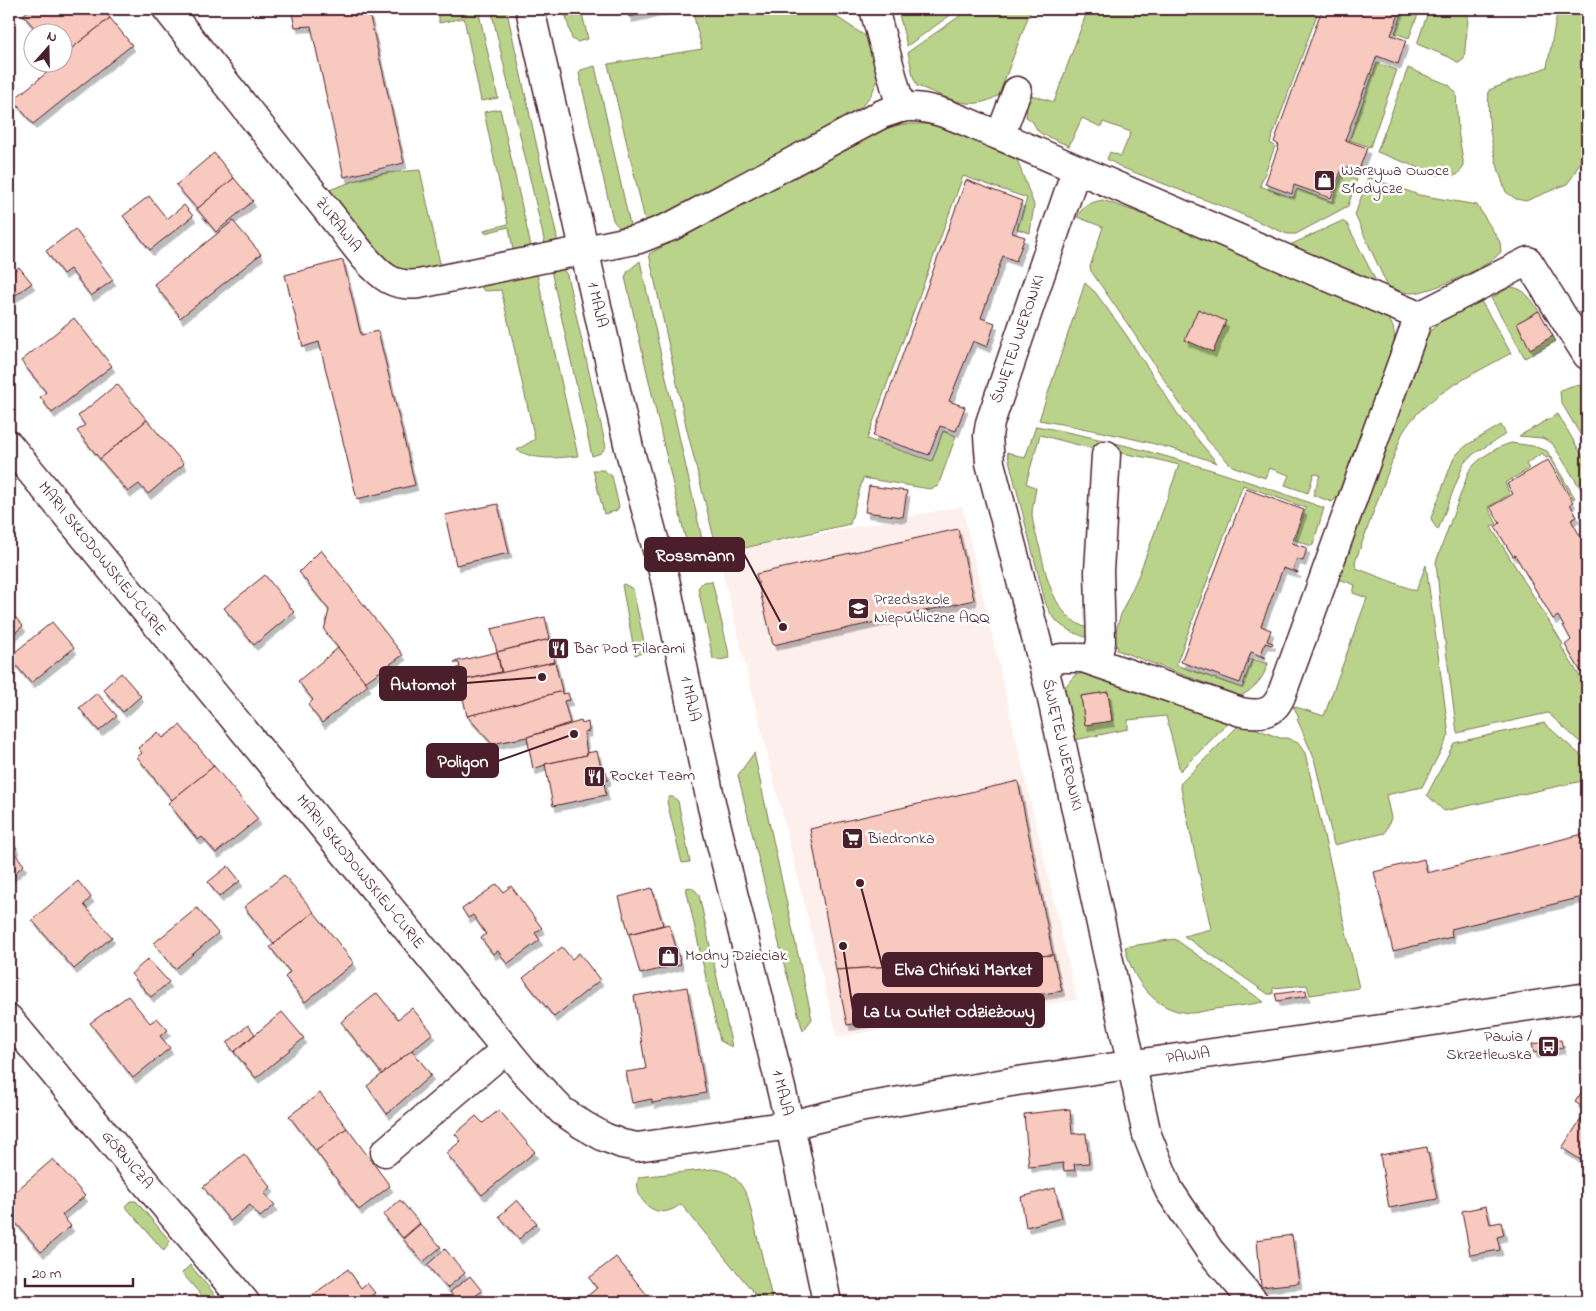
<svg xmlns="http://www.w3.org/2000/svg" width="1596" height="1311" viewBox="0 0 1596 1311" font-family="'Indie Flower',sans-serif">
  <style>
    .built { fill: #fdefec }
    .green { fill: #bad38a; stroke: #82795a; fill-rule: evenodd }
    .building { fill: #f8c9be; stroke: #4a1f2b; filter: url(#shadow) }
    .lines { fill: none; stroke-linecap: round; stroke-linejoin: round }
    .minor-casing { stroke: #4a1f2b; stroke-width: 31 }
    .minor { stroke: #fff; stroke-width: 28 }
    .labels { text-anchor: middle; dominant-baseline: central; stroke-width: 5; stroke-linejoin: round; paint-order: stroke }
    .poi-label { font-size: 16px; fill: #4a1f2b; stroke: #fff; text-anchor: start }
    .street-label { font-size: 16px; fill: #4a1f2b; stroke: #fff }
    .leader { fill: none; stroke: #4a1f2b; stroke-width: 2 }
    .callout-dot { fill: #4a1f2b; stroke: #fff; stroke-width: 2 }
    .callout { fill: #4a1f2b; stroke: #4a1f2b; stroke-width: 2 }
    .callout-label { font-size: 18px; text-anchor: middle; font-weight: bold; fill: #fff }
  </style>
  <defs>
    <filter id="shadow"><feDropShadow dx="3" dy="5.5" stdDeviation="0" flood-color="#0004"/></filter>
  </defs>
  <rect width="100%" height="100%" fill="#fff"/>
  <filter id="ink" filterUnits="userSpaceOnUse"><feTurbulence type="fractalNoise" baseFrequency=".02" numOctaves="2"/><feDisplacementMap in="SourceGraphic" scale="10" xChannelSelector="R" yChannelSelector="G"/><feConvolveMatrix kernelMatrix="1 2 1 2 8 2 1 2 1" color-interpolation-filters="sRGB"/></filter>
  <g filter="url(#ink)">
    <polygon class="built" points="962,506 1077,1000 837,1037 718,554"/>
    <g class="green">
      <polygon points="442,9 478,9 498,98 481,101 464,18 439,23 439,16"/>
      <polygon points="491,9 506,9 507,12 557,237 557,245 546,248"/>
      <polygon points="564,9 581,9 588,39 577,42 572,39"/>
      <polygon points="692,9 825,9 871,40 877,56 878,80 871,95 859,110 680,209 646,224 608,64 702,49"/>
      <polygon points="883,9 959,9 907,46 899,14"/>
      <path d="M 970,9 L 1031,9 L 999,95 C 969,114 946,96 917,86 L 913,76 L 908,52 Z"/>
      <polygon points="1088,9 1319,9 1270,143 1275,146 1260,186 1293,198 1297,189 1332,202 1342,174 1357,179 1348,206 1296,234 1287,234 1234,211 1123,168 1107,159 1110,152 1121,156 1131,132 1103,122 1101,127 1082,118 1069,146 1042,134 1038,131 1032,121 1026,117 1027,107 1031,95 1054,102"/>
      <polygon points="1404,9 1420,9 1409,38 1395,33"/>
      <polygon points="1429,9 1469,9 1464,59 1459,63 1449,57 1417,44"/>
      <path d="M 1558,9 L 1587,9 L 1587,148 L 1573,176 L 1567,184 L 1526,201 L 1516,199 L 1506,192 C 1494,160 1486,124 1489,90 L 1547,67 Z"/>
      <polygon points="1377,63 1397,70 1370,147 1349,140"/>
      <path d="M 595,66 L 631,230 L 629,227 C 621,228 617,227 613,220 L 582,87 L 579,73 L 581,70 Z"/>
      <polygon points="1408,68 1449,85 1456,93 1458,131 1463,160 1463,168 1457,175 1438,175 1377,152"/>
      <polygon points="500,109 532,251 514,255 509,227 485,233 484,230 508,224 484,112"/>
      <polygon points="902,124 929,124 940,127 1005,152 1016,157 1034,205 1030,233 1017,229 1027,198 963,176 867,439 932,461 943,431 956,436 938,486 930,489 863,478 850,524 718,554 687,430 649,254 872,133"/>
      <polygon points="420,170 441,268 392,271 329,190 368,176 386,173"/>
      <path d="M 1368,177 L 1419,195 L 1477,205 L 1500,242 L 1501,252 C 1497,256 1492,261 1486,264 C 1472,273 1429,292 1413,293 C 1404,293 1395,290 1387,285 L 1355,215 Z"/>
      <path d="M 1103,200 L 1198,234 L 1383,314 C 1395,324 1395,332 1394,347 L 1337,497 L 1332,502 L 1313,495 L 1320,475 L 1314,473 L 1308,493 L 1285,485 L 1289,475 L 1269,468 L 1265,478 L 1232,466 L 1208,441 L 1186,413 L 1129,326 L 1091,271 L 1090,267 L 1103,227 L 1077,217 C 1082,206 1091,202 1103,200 Z"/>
      <polygon points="1342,221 1347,224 1376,281 1370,281 1290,245"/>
      <polygon points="640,261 706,557 696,559 689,554 625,277 628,271"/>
      <polygon points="562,268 567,275 606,447 601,453 592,456 551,270"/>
      <path d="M 533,274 L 537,274 L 578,456 C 557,458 536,461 517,450 L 535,439 L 501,290 L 486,291 L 483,290 L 481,286 Z"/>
      <path d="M 1085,283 L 1095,292 L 1125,333 L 1181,419 L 1217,463 C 1159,442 1099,431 1039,420 Z"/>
      <path d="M 1511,287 C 1525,288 1532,301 1539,311 L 1517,323 L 1530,348 L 1553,336 L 1556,341 L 1525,358 L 1491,298 Z"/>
      <path d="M 1481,301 L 1511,353 C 1473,375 1424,395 1402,434 L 1355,562 L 1356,568 L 1416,591 L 1426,565 L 1449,735 L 1422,787 L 1386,795 L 1391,818 L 1385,833 L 1334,845 L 1314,758 L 1297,719 L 1299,717 L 1293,706 L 1324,716 L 1367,598 L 1353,593 L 1355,585 L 1339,579 L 1429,332 L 1440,322 Z"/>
      <polygon points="1575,385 1581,386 1587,390 1587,446 1561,402 1560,390"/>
      <polygon points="1558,414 1587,464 1587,493 1584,494 1552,443 1542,438 1519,436"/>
      <polygon points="1501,425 1506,434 1475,453 1464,463 1438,530 1433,523 1431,518 1453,460 1457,454 1467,445"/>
      <path d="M 1036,426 C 1135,444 1230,474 1324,508 L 1313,545 L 1311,546 L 1295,540 L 1306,508 L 1243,485 L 1176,665 L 1242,688 L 1252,659 L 1268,664 C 1263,679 1255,688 1241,696 L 1234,694 L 1117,650 L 1118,647 L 1115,646 C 1114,621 1130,596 1139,574 C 1153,538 1166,502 1179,465 L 1155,459 L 1086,447 L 1040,435 L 1026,483 L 1036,488 C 1035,496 1032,506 1032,515 C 1033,526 1037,538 1040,549 C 1047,579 1054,616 1087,628 L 1088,638 C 1067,631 1052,623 1045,601 L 1007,452 L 1025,458 Z"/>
      <path d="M 1511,443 L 1533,446 L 1547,451 L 1575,498 L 1573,499 L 1549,457 L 1546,458 L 1542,453 L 1526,464 L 1529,469 L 1505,483 L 1510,494 L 1488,507 L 1497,524 L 1491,527 L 1563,644 L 1561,646 L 1587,688 L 1587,742 L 1582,744 L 1548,713 L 1457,733 L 1441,612 L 1436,562 L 1469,471 C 1478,458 1497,447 1511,443 Z"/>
      <polygon points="593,470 603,470 612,476 619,507 616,511 604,514"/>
      <polygon points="712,581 730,658 719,660 713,659 698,588 703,582"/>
      <polygon points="624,584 633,589 646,652 635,655 622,585"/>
      <path d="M 1089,672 L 1231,720 L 1180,771 L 1166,716 L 1128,720 L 1128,729 L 1075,740 L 1067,710 L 1065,687 L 1075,675 ZM 1108,692 L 1112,720 L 1085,724 L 1081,696 Z"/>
      <polygon points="1241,723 1280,738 1287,738 1298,743 1305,753 1359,988 1310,995 1307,985 1273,988 1273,994 1268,994 1184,936 1211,929 1180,784"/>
      <polygon points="1544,723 1587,761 1587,780 1444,811 1427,795 1454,743"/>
      <polygon points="754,753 812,1019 803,1031 784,964 738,775"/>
      <polygon points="669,797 673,797 678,801 690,862 682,863 667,802"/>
      <polygon points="690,887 696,891 699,895 732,1047 720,1041 686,888"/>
      <path d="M 1175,939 L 1264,1002 C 1248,1005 1231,1007 1214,1009 C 1207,1010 1199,1013 1191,1013 C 1155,1012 1132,980 1125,947 Z"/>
      <path d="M 712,1169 C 731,1171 740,1180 748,1198 L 773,1302 L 750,1302 L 755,1294 L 681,1204 C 678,1206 674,1209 671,1210 C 651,1218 632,1195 639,1177 Z"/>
      <polygon points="130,1201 136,1201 170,1241 164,1251 125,1206"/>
      <polygon points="190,1265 221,1302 207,1302 182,1273"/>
    </g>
    <g class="building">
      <polygon points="31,9 103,9 110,18 62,56 62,32 38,32 23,15"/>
      <polygon points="291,9 352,9 353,16 369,13 404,163 344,177 311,26 295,27"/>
      <polygon points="627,9 666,9 629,17"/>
      <polygon points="1322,9 1401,9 1391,35 1406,40 1398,64 1377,56 1345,140 1367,148 1358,172 1343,166 1331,198 1294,185 1292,194 1265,184 1279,145 1274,142"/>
      <polygon points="110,18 132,45 33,124 13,100 60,62 62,62 62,56"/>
      <polygon points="214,153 234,178 197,209 176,185"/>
      <polygon points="234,178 253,201 216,232 197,209"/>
      <polygon points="966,180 1022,201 1012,233 1025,237 1016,261 1003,256 981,318 995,323 987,347 973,341 949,401 965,407 956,431 940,426 929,455 873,436"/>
      <polygon points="149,196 167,219 184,205 193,216 150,250 123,216"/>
      <polygon points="233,221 261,254 180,318 178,316 179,315 154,284"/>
      <polygon points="75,229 113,280 91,296 70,269 63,274 46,251"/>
      <polygon points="343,260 361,335 378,331 415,485 357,499 319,342 303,347 285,275"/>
      <polygon points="19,267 32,283 9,300 9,274"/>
      <polygon points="1198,309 1226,321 1213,352 1185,340"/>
      <polygon points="1539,311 1553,336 1530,349 1517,323"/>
      <polygon points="74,318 112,366 52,413 40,397 46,392 21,361"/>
      <polygon points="117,384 147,420 100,459 77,431 85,425 78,416"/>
      <polygon points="147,420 184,464 148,494 139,484 128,492 100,459"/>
      <polygon points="1548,460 1573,502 1570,504 1577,517 1571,520 1587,548 1587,682 1565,645 1571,640 1558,616 1553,619 1515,555 1513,556 1495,527 1500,523 1490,507 1513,494 1507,484"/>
      <polygon points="869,486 907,491 903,517 865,512"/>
      <polygon points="1246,489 1304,510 1292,543 1307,548 1303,561 1297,559 1293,570 1298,572 1298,573 1283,568 1261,626 1271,630 1267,641 1273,643 1272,645 1265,643 1261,655 1266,658 1251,652 1240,683 1181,662"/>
      <polygon points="498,504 509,553 456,565 445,515"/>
      <polygon points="958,529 974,600 773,645 756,574"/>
      <polygon points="321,550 403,655 365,682 324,630 329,610 299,572"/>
      <polygon points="265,575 294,612 254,645 224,608"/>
      <polygon points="9,610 23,626 9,638"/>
      <polygon points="545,617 550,639 497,652 491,629"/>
      <polygon points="52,622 74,648 31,683 9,657"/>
      <polygon points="550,639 555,662 502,673 497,652"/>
      <polygon points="338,648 368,685 322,723 308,705 313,700 298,681"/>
      <polygon points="497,652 501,672 459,681 456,669 460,668 459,663 455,663 454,662"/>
      <polygon points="555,662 562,691 510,706 467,716 459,681"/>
      <polygon points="121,673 141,696 123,712 103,689"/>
      <polygon points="562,691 562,694 568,693 570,700 564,701 570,723 527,737 492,744 467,716 510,706"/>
      <polygon points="1108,692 1112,721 1085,725 1081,696"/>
      <polygon points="97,693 117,716 99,731 79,708"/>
      <polygon points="581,721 582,724 588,722 589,731 584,732 587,755 545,764 545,765 533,769 527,737"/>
      <polygon points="180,725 214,766 172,800 137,757 142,753 138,748 158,732 163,738"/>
      <polygon points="597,751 602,771 606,771 608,780 604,781 606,795 553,806 545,764 587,755 587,753"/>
      <polygon points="214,766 258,819 216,853 202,837 198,840 168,803"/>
      <polygon points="1018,781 1053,955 836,970 810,829"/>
      <polygon points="1587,833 1587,896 1451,929 1452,937 1393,951 1374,872 1424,859 1427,873"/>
      <polygon points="9,838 17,848 13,851 24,865 9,878"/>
      <polygon points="228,866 240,881 219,897 208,882"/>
      <polygon points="284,875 314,912 274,944 244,907"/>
      <polygon points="78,881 91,897 84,905 112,937 74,969 32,920"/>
      <polygon points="497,884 503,892 511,886 542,928 535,933 540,940 507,964 498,951 493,954 481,938 486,934 473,915 468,918 462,909"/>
      <polygon points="652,888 663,925 629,934 619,897"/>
      <polygon points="197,908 218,933 175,969 154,943"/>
      <polygon points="314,912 354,963 305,1002 285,977 290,972 270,947"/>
      <polygon points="669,924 681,964 640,974 629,934"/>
      <polygon points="562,947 572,959 579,953 600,980 554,1017 523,978"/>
      <polygon points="1053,955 1062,991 847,1025 836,970"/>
      <polygon points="148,959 169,982 151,997 131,974"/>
      <polygon points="687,987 706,1093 652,1103 652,1099 632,1103 626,1072 646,1069 634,996"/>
      <polygon points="1306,990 1307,996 1277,1001 1275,994"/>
      <polygon points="377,993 398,1019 412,1008 433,1033 382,1074 341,1022"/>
      <polygon points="128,996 150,1023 157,1018 168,1030 160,1036 170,1048 133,1078 90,1023"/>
      <polygon points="282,1012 304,1038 256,1078 234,1052"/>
      <polygon points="248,1025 255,1034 234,1052 227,1043"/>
      <polygon points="1561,1040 1563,1048 1534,1053 1532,1044"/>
      <polygon points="412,1050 431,1075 387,1114 367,1086"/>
      <polygon points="1587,1084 1587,1164 1562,1148 1587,1110 1575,1102"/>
      <polygon points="320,1093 347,1128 316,1151 289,1116"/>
      <polygon points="1070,1109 1072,1134 1086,1133 1089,1163 1074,1164 1075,1170 1064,1171 1063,1163 1029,1167 1024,1114"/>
      <polygon points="499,1110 535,1152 482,1195 446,1153 461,1141 455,1134 476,1116 483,1123"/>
      <polygon points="347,1128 390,1186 359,1210 316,1151"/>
      <polygon points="1427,1147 1437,1199 1389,1208 1380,1155"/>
      <polygon points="244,1154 271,1187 264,1193 275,1205 260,1217 250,1205 230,1221 203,1187"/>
      <polygon points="53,1159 85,1196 62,1215 71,1226 41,1252 9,1215 9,1197"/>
      <polygon points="1055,1188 1062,1218 1026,1227 1021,1197"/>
      <polygon points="400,1200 420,1223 403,1238 383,1215"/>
      <polygon points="517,1200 537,1223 519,1239 499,1216"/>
      <polygon points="1486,1206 1490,1224 1501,1222 1504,1235 1497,1237 1500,1250 1470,1255 1462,1211"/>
      <polygon points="420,1224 441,1247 423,1262 403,1239"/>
      <polygon points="1292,1235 1299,1283 1261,1287 1257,1240"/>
      <polygon points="445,1249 465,1273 447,1288 427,1265"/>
      <polygon points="616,1257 653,1302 580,1302 597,1288 589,1278"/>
      <polygon points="348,1269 361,1288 367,1283 375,1293 369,1297 373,1302 303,1302"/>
      <polygon points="470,1276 482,1291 467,1302 458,1302 450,1292"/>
    </g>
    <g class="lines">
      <defs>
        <g id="minor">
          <path d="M 167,9 L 365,258 C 382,277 393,287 419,284 L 639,239 L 672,226 L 882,114 C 888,112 894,110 900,108 C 932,102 971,125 1000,136 L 1419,316 L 1528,261 L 1587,355"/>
          <polyline points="530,9 629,448 665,579 712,807 790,1125 827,1302"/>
          <polyline points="874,9 901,108"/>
          <polyline points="1000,136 1017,91"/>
          <polyline points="1076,170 990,423 988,436 990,463 1051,695 1147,1135 1169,1190 1210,1251 1254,1302"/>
          <polyline points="9,445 524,1071 562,1111 583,1125 604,1137 622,1144 637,1147 790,1125 859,1108 1017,1081 1388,1028 1587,997"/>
          <polyline points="1096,662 1101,642 1099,571 1106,455"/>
          <path d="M 1043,663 L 1061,658 L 1083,658 L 1241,712 C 1259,715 1273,715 1281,696 L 1419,316"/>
          <polyline points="9,1019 245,1302"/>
          <polyline points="385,1152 506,1049"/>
        </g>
      </defs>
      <use href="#minor" class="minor-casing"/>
      <use href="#minor" class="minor"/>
    </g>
  </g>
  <defs>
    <symbol id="shop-square" viewBox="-11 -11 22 22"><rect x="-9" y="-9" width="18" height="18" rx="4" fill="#4a1f2b" stroke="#fff"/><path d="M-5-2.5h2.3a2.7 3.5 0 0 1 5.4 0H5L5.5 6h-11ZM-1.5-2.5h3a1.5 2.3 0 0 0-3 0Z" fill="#fff"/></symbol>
    <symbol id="school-square" viewBox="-11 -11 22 22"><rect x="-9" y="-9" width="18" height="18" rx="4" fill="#4a1f2b" stroke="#fff"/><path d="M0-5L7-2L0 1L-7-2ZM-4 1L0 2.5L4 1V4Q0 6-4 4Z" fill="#fff"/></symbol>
    <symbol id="restaurant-square" viewBox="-11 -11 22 22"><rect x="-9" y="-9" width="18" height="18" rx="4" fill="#4a1f2b" stroke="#fff"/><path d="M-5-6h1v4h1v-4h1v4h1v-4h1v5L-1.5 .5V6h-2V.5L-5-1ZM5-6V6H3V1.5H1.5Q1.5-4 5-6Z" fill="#fff"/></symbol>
    <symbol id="supermarket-square" viewBox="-11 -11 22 22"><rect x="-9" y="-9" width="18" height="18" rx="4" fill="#4a1f2b" stroke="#fff"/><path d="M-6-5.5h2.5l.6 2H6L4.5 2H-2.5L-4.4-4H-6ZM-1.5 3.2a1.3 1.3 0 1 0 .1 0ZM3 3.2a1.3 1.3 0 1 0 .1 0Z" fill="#fff"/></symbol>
    <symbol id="bus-square" viewBox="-11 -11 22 22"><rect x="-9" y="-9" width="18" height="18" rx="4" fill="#4a1f2b" stroke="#fff"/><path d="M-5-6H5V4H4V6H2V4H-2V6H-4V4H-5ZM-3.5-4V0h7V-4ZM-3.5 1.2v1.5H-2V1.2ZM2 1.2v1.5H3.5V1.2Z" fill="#fff"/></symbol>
  </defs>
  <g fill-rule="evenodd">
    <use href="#shop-square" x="1312" y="168" width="25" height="25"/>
    <use href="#school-square" x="846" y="596" width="25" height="25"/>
    <use href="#restaurant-square" x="546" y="636" width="25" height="25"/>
    <use href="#restaurant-square" x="582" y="764" width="25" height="25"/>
    <use href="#supermarket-square" x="840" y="826" width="25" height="25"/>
    <use href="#shop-square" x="656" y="944" width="25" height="25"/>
    <use href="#bus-square" x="1536" y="1034" width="25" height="25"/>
  </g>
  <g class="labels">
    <g class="poi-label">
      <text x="1341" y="171">Warzywa Owoce<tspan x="1341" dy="18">Słodycze</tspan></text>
      <text x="874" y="600">Przedszkole<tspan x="874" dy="18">Niepubliczne AQQ</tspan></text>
      <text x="574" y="649">Bar Pod Filarami</text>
      <text x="610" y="776">Rocket Team</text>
      <text x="868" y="839">Biedronka</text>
      <text x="685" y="956">Modny Dzieciak</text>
      <text x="1532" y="1037" text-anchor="end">Pawia /<tspan x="1532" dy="18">Skrzetlewska</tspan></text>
    </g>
    <g class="street-label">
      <text transform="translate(338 225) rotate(52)">ŻURAWIA</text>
      <text transform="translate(597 305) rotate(77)">1 MAJA</text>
      <text transform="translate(1018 339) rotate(-71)">ŚWIĘTEJ WERONIKI</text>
      <text transform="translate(102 559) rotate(51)">MARII SKŁODOWSKIEJ-CURIE</text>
      <text transform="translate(690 699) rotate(78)">1 MAJA</text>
      <text transform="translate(1062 745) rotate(77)">ŚWIĘTEJ WERONIKI</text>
      <text transform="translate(360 872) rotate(51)">MARII SKŁODOWSKIEJ-CURIE</text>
      <text transform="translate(1188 1056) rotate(-8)">PAWIA</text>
      <text transform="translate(782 1093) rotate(76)">1 MAJA</text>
      <text transform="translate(127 1160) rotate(50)">GÓRNICZA</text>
    </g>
  </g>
  <path class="leader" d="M783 627L744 554M542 677L466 683M574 734L498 761M860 883L883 969M843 946L853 1010"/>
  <g class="callout-dot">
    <circle cx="783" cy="627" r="5"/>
    <circle cx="542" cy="677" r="5"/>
    <circle cx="574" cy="734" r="5"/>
    <circle cx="860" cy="883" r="5"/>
    <circle cx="843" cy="946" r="5"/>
  </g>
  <g class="callout">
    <rect x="645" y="538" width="99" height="33" rx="5"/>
    <rect x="380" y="667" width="86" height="33" rx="5"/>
    <rect x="427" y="744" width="71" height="33" rx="5"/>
    <rect x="883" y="953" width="159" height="33" rx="5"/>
    <rect x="853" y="994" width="191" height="33" rx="5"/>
  </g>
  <g class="callout-label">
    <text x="695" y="561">Rossmann</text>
    <text x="423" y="690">Automot</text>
    <text x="463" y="767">Poligon</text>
    <text x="963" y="975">Elva Chiński Market</text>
    <text x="949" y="1017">La Lu Outlet Odzieżowy</text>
  </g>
  <rect width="1596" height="1311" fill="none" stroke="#fff" stroke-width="30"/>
  <rect x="15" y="15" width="1566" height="1281" fill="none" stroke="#4a1f2b" stroke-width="2" filter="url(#ink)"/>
  <g transform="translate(48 48) rotate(20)"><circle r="24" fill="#ffffff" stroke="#b7a5aa"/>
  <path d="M0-4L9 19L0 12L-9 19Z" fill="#4a1f2b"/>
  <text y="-8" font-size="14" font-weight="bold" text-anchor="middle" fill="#4a1f2b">N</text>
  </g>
  <path d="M25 1278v8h108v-8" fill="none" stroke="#4a1f2b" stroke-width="2.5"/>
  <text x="32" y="1278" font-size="15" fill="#4a1f2b" stroke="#ffffff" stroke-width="4" paint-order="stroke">20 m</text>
</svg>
